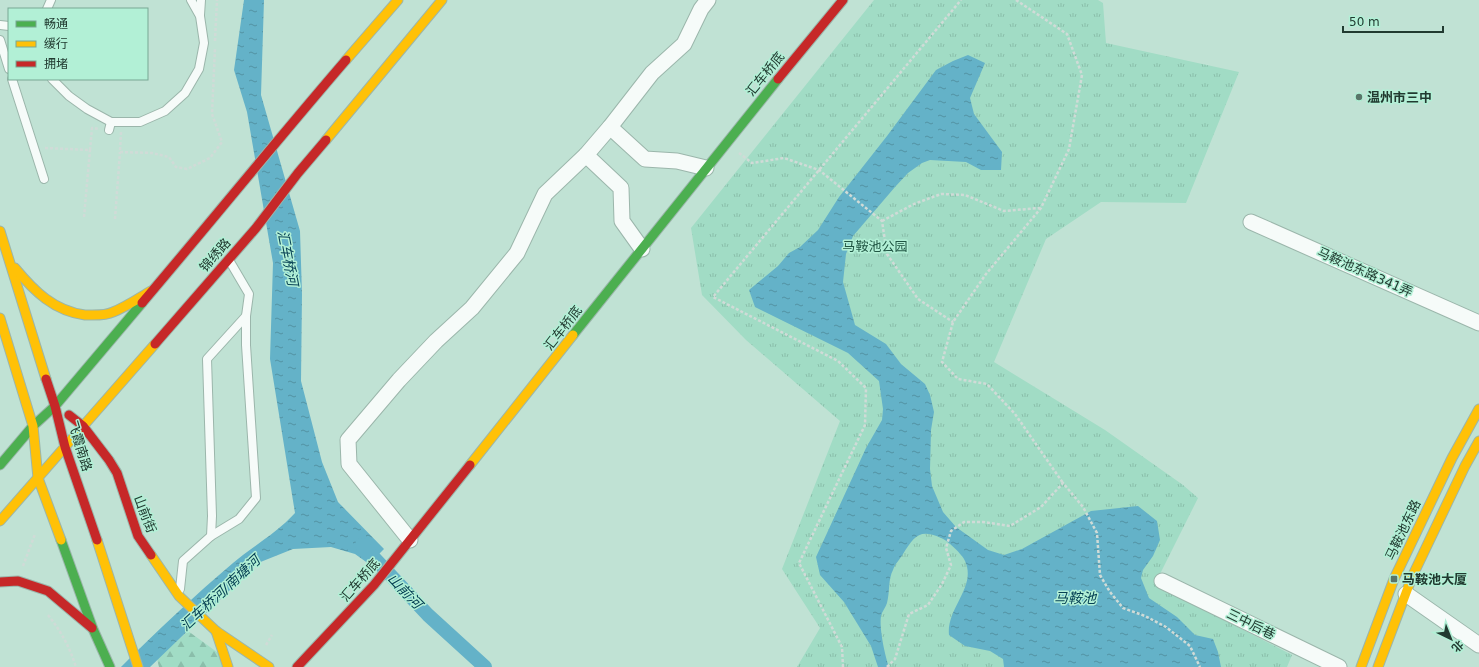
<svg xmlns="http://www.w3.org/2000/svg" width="1479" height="667" viewBox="0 0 1479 667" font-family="'DejaVu Sans','Noto Sans SC',sans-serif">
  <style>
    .forest { fill: url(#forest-firs) }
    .park { fill: url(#park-tufts) }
    .water { fill: url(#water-ripples) }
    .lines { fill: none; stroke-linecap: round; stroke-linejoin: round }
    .canal { stroke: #64b2c8; stroke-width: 14 }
    .lane-casing { stroke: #9bb6ab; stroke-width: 10 }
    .street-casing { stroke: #9bb6ab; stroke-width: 17 }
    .fast-casing { stroke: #9bb6ab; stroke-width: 11 }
    .slow-casing { stroke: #9bb6ab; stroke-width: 11 }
    .jam-casing { stroke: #9bb6ab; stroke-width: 11 }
    .path { stroke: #d0dbd7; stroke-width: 2.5; stroke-dasharray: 3 2; stroke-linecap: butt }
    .lane { stroke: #f6fbf9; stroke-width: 8 }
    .street { stroke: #f6fbf9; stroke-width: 15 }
    .fast { stroke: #4caf50; stroke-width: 9 }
    .slow { stroke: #ffc107; stroke-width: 9 }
    .jam { stroke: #c62828; stroke-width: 9 }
    .poi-dot { fill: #597569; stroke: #b2f0d6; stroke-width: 1.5 }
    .labels { text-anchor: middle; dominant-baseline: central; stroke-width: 3; stroke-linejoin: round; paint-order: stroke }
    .street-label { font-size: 13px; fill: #213a30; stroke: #b2f0d6 }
    .poi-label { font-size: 13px; font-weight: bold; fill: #213a30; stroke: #b2f0d6; text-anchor: start }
    .park-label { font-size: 13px; fill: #205543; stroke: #b2f0d6 }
    .water-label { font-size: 14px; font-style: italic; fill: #064054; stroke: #b2f0d6 }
  </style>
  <defs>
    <pattern id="forest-firs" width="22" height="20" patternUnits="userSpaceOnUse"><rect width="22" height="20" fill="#a1dcc5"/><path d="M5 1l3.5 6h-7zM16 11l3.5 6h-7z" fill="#8abeaa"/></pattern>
    <pattern id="park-tufts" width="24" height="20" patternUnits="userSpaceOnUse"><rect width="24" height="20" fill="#a1dcc5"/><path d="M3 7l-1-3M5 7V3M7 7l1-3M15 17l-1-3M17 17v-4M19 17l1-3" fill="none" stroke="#8abeaa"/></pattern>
    <pattern id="water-ripples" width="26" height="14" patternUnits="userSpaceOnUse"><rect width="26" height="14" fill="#64b2c8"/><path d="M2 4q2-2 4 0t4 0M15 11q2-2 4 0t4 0" fill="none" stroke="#5292a3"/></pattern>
  </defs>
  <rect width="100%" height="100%" fill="#c0e2d4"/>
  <polygon class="forest" points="188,631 221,655 225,667 159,667 157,659"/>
  <polygon class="park" points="874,0 1098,0 1103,3 1106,43 1239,72 1186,203 1101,202 1046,239 994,362 1105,430 1183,485 1198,498 1155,584 1292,655 1287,667 797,667 820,628 782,569 840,421 746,340 702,295 691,228"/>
  <g class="water">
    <path d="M 244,0 L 264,0 L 261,95 L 300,231 L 302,294 L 301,381 L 322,462 L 338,502 L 384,549 L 369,564 L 355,554 L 331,547 L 293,549 L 258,563 L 150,667 L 121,667 C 157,631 194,596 233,563 C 253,546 277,533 295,513 L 270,359 L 273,263 L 247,112 L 234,70 Z"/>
    <path d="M 968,55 L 985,63 L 970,98 L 974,114 L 1002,152 L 1001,170 L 981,170 L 966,162 L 930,160 L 922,163 L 908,173 L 895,187 L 853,236 L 846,254 L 843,282 L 855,325 L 886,344 L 901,364 L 925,384 L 930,395 L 934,412 L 931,430 L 930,469 L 932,486 L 943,512 L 956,527 L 988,550 L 1004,555 L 1022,549 L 1091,511 L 1138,506 L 1157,521 L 1160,540 L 1153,556 L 1143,570 L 1141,578 L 1149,598 L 1177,617 L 1195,635 L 1213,639 L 1218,652 L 1221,667 L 1004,667 L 1003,659 L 990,651 L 965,646 L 949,635 C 946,608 977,587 965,561 C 963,555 947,540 941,538 C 919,528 914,537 903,554 C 900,559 895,564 893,570 C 888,579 890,592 887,603 C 886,607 882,611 881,616 C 879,628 885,656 889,667 L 878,667 L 871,646 L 844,602 L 820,575 L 816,557 L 866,448 L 882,420 L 883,409 L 879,381 L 848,353 L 755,307 L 749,290 L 778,266 L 789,253 L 800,247 L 818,230 L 839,197 L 887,136 L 936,70 L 953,61 Z"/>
  </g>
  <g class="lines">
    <polyline class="canal" points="362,545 428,615 485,667"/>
    <defs>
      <g id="lane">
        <polyline points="47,9 51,0"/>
        <polyline points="200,15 201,0"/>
        <polyline points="0,25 9,26"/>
        <polyline points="0,40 9,69"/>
        <polyline points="12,79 44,179"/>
        <polyline points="52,79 69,96 87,109 111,122 140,122 165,111 185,93 199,69 204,43 200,16 191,0"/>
        <polyline points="109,130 111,122"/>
        <polyline points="211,536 239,519 256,498 246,345 246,316"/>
        <polyline points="180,589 183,561 211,536 212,516 207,359 246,316 249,294 229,260"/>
      </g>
      <g id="street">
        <polyline points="610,127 645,159 677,161 706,168"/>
        <polyline points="586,155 621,188 622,221 642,249"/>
        <polyline points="1251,222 1479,323"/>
        <polyline points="410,540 349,464 348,440 399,380 436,341 472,308 517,253 545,194 586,155 610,127 652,73 684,44 701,9 708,0"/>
        <polyline points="1162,581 1339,667"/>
        <polyline points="1406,594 1479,645"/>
      </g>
      <g id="fast">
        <polyline points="573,335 778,79"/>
        <polyline points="0,465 33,426 55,406 142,303"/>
        <polyline points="61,540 93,629 110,667"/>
      </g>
      <g id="slow">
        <polyline points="346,60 398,0"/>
        <polyline points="326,140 442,0"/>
        <polyline points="0,231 46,379"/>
        <path d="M 15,268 C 34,291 54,311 85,315 C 94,315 105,316 113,312 C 126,307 139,298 151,291"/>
        <polyline points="0,318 33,426 38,478 61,540"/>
        <polyline points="470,465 573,335"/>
        <polyline points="0,521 155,344"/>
        <polyline points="97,540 138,667"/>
        <polyline points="151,555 179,596 216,631 269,667"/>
        <polyline points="216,631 228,667"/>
        <polyline points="1361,667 1394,579 1452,458 1479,409"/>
        <polyline points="1378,667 1412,577 1465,466 1479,441"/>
      </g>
      <g id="jam">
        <polyline points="778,79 843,0"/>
        <path d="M 142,303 C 210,223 277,140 346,60"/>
        <polyline points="155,344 256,228 298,173 326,140"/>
        <polyline points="46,379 55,406 65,447 97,540"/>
        <polyline points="69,415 83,426 109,460 117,473 138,536 151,555"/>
        <polyline points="0,582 18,581 48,591 92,628"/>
        <polyline points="297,667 374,585 470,465"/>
      </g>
    </defs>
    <use href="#lane" class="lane-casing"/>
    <use href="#street" class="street-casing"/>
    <use href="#fast" class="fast-casing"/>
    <use href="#slow" class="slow-casing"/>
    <use href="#jam" class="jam-casing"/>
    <g class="path">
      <polyline points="1016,0 1067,34 1082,75 1069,149 1041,208 986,274 953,322 942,362 958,379 987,384 1015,414 1063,483"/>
      <polyline points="215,41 217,0"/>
      <polyline points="121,132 120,152 152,153 169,157 176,167 187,169 210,158 222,142 212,114 215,48"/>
      <polyline points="45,148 90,150 92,128 100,129"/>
      <polyline points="739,153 752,163 784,158 819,170 882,221 887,254 918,299 953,322"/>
      <polyline points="84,217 90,150"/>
      <polyline points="115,219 120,152"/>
      <polyline points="882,221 914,204 941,194 965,195 1004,211 1040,208"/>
      <polyline points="23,566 35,534"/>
      <path d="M 48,615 C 61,631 70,648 76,667"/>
      <polyline points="266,645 272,635"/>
      <polyline points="843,667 842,647 799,563 865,425 866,388 838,361 713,297 961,0"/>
      <polyline points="887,667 895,659 909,614 928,605 942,584 951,565 946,548 951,531 964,522 983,522 1010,526 1041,507 1063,483 1083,507 1097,533 1100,575 1110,592 1123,608 1145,616 1166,627 1190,646 1200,667"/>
    </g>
    <use href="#lane" class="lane"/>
    <use href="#street" class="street"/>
    <use href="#fast" class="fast"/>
    <use href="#slow" class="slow"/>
    <use href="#jam" class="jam"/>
  </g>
  <g class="poi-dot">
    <circle cx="1359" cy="97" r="4"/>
    <rect x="1390" y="575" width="8" height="8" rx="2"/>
  </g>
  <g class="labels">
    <g class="street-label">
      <text transform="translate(765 74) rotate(-51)">汇车桥底</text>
      <text transform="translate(215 255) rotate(-49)">锦绣路</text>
      <text transform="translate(1365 272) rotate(24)">马鞍池东路341弄</text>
      <text transform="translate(563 328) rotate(-52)">汇车桥底</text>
      <text transform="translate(80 446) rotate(73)">飞霞南路</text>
      <text transform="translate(145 514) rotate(69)">山前街</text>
      <text transform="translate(1403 530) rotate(-65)">马鞍池东路</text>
      <text transform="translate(360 580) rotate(-49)">汇车桥底</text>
      <text transform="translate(1251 624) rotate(26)">三中后巷</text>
    </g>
    <g class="poi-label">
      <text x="1367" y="97">温州市三中</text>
      <text x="1402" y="579">马鞍池大厦</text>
    </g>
    <g class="park-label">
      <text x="875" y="246">马鞍池公园</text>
    </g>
    <g class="water-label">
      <text transform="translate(288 258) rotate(79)">汇车桥河</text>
      <text transform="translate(405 591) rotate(46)">山前河</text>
      <text transform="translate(220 593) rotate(-43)">汇车桥河/南塘河</text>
      <text x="1075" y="598">马鞍池</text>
    </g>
  </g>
  <rect x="8" y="8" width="140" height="72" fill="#b2f0d6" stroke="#78a794"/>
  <rect x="16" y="21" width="20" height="6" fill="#4caf50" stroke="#78a794"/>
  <text x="44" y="28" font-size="12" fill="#213a30">畅通</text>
  <rect x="16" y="41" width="20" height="6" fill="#ffc107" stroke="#78a794"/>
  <text x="44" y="48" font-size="12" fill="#213a30">缓行</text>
  <rect x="16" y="61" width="20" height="6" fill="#c62828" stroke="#78a794"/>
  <text x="44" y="68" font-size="12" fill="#213a30">拥堵</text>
  <g transform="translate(1451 639) rotate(137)" stroke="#b2f0d6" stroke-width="3" paint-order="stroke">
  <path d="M0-3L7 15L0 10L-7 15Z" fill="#213a30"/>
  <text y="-6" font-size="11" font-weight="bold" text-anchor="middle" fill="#213a30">北</text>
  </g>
  <path d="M1343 26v6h100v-6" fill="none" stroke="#213a30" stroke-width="2"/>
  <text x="1349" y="26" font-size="12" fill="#213a30" stroke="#b2f0d6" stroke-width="3" paint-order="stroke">50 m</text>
</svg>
